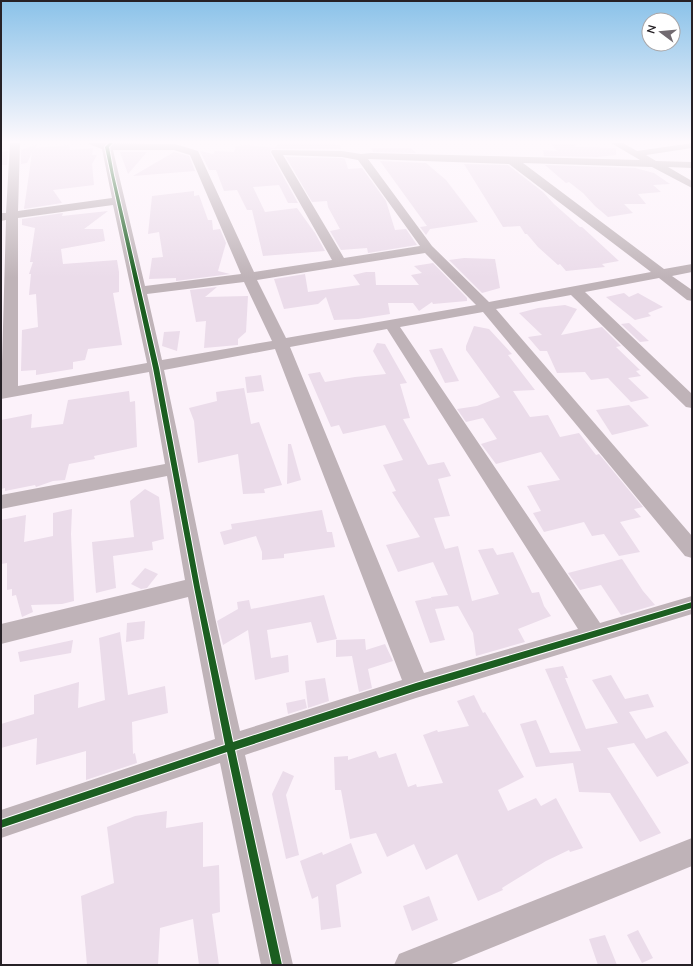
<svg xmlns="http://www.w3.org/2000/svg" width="693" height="966" viewBox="0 0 693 966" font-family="Mulish,sans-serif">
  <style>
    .building { fill: #ebdcea }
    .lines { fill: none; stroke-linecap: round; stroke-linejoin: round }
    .street { fill: #bfb3b8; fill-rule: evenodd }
    .cycleway-casing { stroke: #fff; stroke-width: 2 }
    .cycleway { fill: #1b5e20; fill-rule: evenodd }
  </style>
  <rect width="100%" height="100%" fill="#fcf2fa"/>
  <g class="building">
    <polygon points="278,143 334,143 334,145 340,145 341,149 271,149 270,153 298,203 288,203 279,185 253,187 265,212 297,208 315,233 325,251 263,256 252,210 247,210 237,190 224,191 216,170 209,170 200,151 213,154 215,151 234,152 236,146 246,145 275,148"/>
    <polygon points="550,143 576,144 575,147 616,148 616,155 598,157 544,156 543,150 557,151"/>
    <polygon points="38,144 35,148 69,145 70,150 93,148 92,155 97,155 92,164 94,185 53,190 62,203 24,209 32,153 27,163 21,164 21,150"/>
    <polygon points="371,148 411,148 416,153 373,152"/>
    <polygon points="8,151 7,165 1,165 1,152"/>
    <polygon points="120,152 147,152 128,174"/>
    <polygon points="174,152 189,156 195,171 133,176"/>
    <polygon points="286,157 342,158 345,159 348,169 362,168 386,201 395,230 406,229 417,245 368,253 367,248 341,250 330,231 340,229 328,207 327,201 312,202"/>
    <polygon points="380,161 426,163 446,180 478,222 430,229 426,235 420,227 427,226"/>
    <polygon points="464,164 508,165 543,192 554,204 580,227 582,227 619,261 602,264 605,267 566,271 560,264 558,265 538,247 527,234 525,234 520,226 503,227"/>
    <polygon points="545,165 635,168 654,173 670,184 653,185 661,192 638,194 646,204 624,204 633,213 608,217 595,206 583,193 569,182 566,183"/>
    <polygon points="194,191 194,196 199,195 208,220 212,220 213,230 220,229 226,243 218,271 230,274 176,281 176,278 149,279 152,258 163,257 159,232 148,234 152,196"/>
    <polygon points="108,211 84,229 103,229 105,241 61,249 63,264 117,260 119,272 119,292 113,293 122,345 88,349 85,360 73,362 73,369 36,375 36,370 21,371 22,330 38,327 36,294 29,295 31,274 29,274 33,262 30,262 35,228 22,225 22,219 63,213 62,216"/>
    <polygon points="464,258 495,259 500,288 482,293 449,260"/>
    <polygon points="433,263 467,298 467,301 433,304 432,302 419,311 413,303 388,303 390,314 358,319 334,320 326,297 318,304 284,309 274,279 305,274 308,292 360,285 353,275 366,272 375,272 376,285 419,285 411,275 422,273 414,266"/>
    <polygon points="217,287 205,297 248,296 246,332 238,339 238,345 204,348 206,321 196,322 190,290"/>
    <polygon points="624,293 629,297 638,293 663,307 648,313 651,316 635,320 606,297"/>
    <polygon points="565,305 577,309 561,335 602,327 621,346 616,347 640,370 636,371 641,376 628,378 649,398 631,402 608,378 591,380 585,372 557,373 547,351 540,351 528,337 542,335 519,313 538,308"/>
    <polygon points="629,323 649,341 640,342 621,324"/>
    <polygon points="474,326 489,329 512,354 508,355 535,390 513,391 530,417 548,415 560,437 579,433 596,455 599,454 643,507 634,509 641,517 620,522 640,552 619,556 604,534 592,536 584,522 544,532 533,513 541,511 527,486 560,480 541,452 496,464 481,444 497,439 483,418 466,422 457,409 477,406 500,397 466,350 466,346"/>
    <polygon points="180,331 177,351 162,346 164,332"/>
    <polygon points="377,343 385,344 407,383 400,384 410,418 403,419 428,465 444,462 451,476 438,479 450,516 434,518 445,549 458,546 472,601 499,594 478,550 493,548 497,555 513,552 532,593 539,592 544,606 551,616 518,629 525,642 476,656 473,633 458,606 435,609 445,640 430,643 415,601 431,598 432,602 431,597 448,595 433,562 398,572 386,545 420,537 392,492 396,491 383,465 403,460 385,425 343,434 339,425 331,427 308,374 320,372 325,382 355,377 386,374 373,351"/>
    <polygon points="442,348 459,381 445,383 429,350"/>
    <polygon points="261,375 264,391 247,393 245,377"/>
    <polygon points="244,388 251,424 259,422 282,485 264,489 265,493 243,494 238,454 198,463 194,421 189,408 217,401 216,392"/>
    <polygon points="129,391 130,402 135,401 137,447 94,456 95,459 69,464 65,480 53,481 36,487 35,485 5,491 5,488 1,489 1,420 32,414 31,428 63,424 68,400"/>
    <polygon points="629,405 649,426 612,435 596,410"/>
    <polygon points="288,444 291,444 301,480 287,484"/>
    <polygon points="145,489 159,497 164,539 152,542 153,550 113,556 116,588 96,593 92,542 134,537 130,501"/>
    <polygon points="72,509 71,534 74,601 62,604 31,605 33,612 22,617 16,595 12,596 12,589 7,590 7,563 1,564 1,520 26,515 24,542 53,536 53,513"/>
    <polygon points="322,510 327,532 332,532 335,547 284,554 284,558 262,560 262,552 256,536 224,545 220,532 232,529 231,524"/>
    <polygon points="622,559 643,591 655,605 621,615 601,585 580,590 568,573"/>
    <polygon points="145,568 158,574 147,588 141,589 131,584"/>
    <polygon points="324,595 337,639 317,643 311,622 267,630 271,658 288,655 289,672 255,680 248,630 223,645 217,621 238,609 237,602 249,600 251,609"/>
    <polygon points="145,621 144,639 126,642 127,623"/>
    <polygon points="120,632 128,695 165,686 168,713 132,722 133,754 135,753 137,763 86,780 86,751 36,765 37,738 1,748 1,724 34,714 34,695 79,682 78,708 105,700 99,638"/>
    <polygon points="365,639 366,650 385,644 393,661 368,669 372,688 359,692 352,656 336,657 336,640"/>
    <polygon points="73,640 71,653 20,662 18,652"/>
    <polygon points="563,666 568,678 565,678 586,729 618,723 592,680 611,675 625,699 648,694 654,707 629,712 646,739 666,731 689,763 657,777 634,743 607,748 661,833 640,842 610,793 579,792 573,763 536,767 520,724 536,720 550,753 581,751 545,669"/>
    <polygon points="325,678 329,701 308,708 305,681"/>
    <polygon points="474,695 483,713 485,712 524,777 498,790 508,811 536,798 541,806 556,798 583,848 570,852 569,850 546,861 502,888 503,890 478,901 457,854 426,870 414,844 387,857 376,833 350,839 341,790 335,790 334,757 348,756 348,760 376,751 379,758 396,753 408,787 416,784 417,787 443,783 423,735 437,730 438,732 469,726 457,701"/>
    <polygon points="305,699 307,708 288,714 286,703"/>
    <polygon points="283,771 294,776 286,795 299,855 286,859 272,794"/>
    <polygon points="167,811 166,828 203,822 203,867 219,865 220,912 212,914 219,965 199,965 193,919 160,928 158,965 87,965 81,896 114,883 107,827 135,816"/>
    <polygon points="351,843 362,873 336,885 341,927 321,930 318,896 312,899 300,861 322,852 323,855"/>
    <polygon points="429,896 438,920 412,931 403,906"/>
    <polygon points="638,930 653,958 642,963 627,935"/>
    <polygon points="605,935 617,965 598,965 589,939"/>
  </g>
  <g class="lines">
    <g class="street">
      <path d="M 10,143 L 20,143 L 18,211 L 112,198 L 102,149 L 91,145 L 89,143 L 175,144 L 198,151 L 254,272 L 332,260 L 271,152 L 272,150 L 342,151 L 361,154 L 371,153 L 640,160 L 611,143 L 623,143 L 637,151 L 692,143 L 692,148 L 646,155 L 656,161 L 692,162 L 692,168 L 668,167 L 692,181 L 692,188 L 652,167 L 523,163 L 664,269 L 692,264 L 692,272 L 672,276 L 692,290 L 692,301 L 687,300 L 659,278 L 585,292 L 692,394 L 692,408 L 686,407 L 571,295 L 496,309 L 692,536 L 692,558 L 685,556 L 483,312 L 400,327 L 600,623 L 692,596 L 692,614 L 416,698 L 245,755 L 293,965 L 261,965 L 220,763 L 1,838 L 1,810 L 215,739 L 188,597 L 1,644 L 1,624 L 185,580 L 167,476 L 1,509 L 1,495 L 165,464 L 149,372 L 1,399 L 6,220 L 1,221 L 1,213 L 6,213 ZM 113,150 L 174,150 L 190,155 L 241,274 L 145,286 ZM 283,155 L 342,157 L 358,160 L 420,246 L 344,258 ZM 368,159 L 509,164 L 651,272 L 489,302 L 432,246 ZM 113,205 L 147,363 L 18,386 L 18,218 ZM 425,253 L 476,305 L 286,338 L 257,280 ZM 244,282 L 272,341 L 162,360 L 147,294 ZM 387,329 L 578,629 L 424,673 L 290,347 ZM 275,349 L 402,680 L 240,731 C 212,611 190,490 164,370 Z"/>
      <polygon points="692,838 692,866 449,965 394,965 399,954"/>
    </g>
    <defs>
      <polygon id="cycleway" points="109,143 113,143 109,147 114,175 159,368 200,587 233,742 416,683 692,602 692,608 416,691 235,750 282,965 272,965 227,752 1,828 1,820 225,745 194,587 153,368 111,175 105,147"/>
    </defs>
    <use href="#cycleway" class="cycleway-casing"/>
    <use href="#cycleway" class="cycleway"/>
  </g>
  <linearGradient id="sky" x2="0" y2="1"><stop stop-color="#8ac2e9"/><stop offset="0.51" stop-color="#fef9fd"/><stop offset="1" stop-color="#fef9fd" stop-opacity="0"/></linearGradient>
  <rect width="693" height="278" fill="url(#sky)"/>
  <rect width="693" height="966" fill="none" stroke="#262126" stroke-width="4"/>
  <g transform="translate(661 32) rotate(286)"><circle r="19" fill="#ffffff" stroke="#a8a6a8"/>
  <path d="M0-3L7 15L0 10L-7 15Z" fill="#716a70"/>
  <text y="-6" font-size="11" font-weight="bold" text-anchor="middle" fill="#262126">N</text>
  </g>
</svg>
